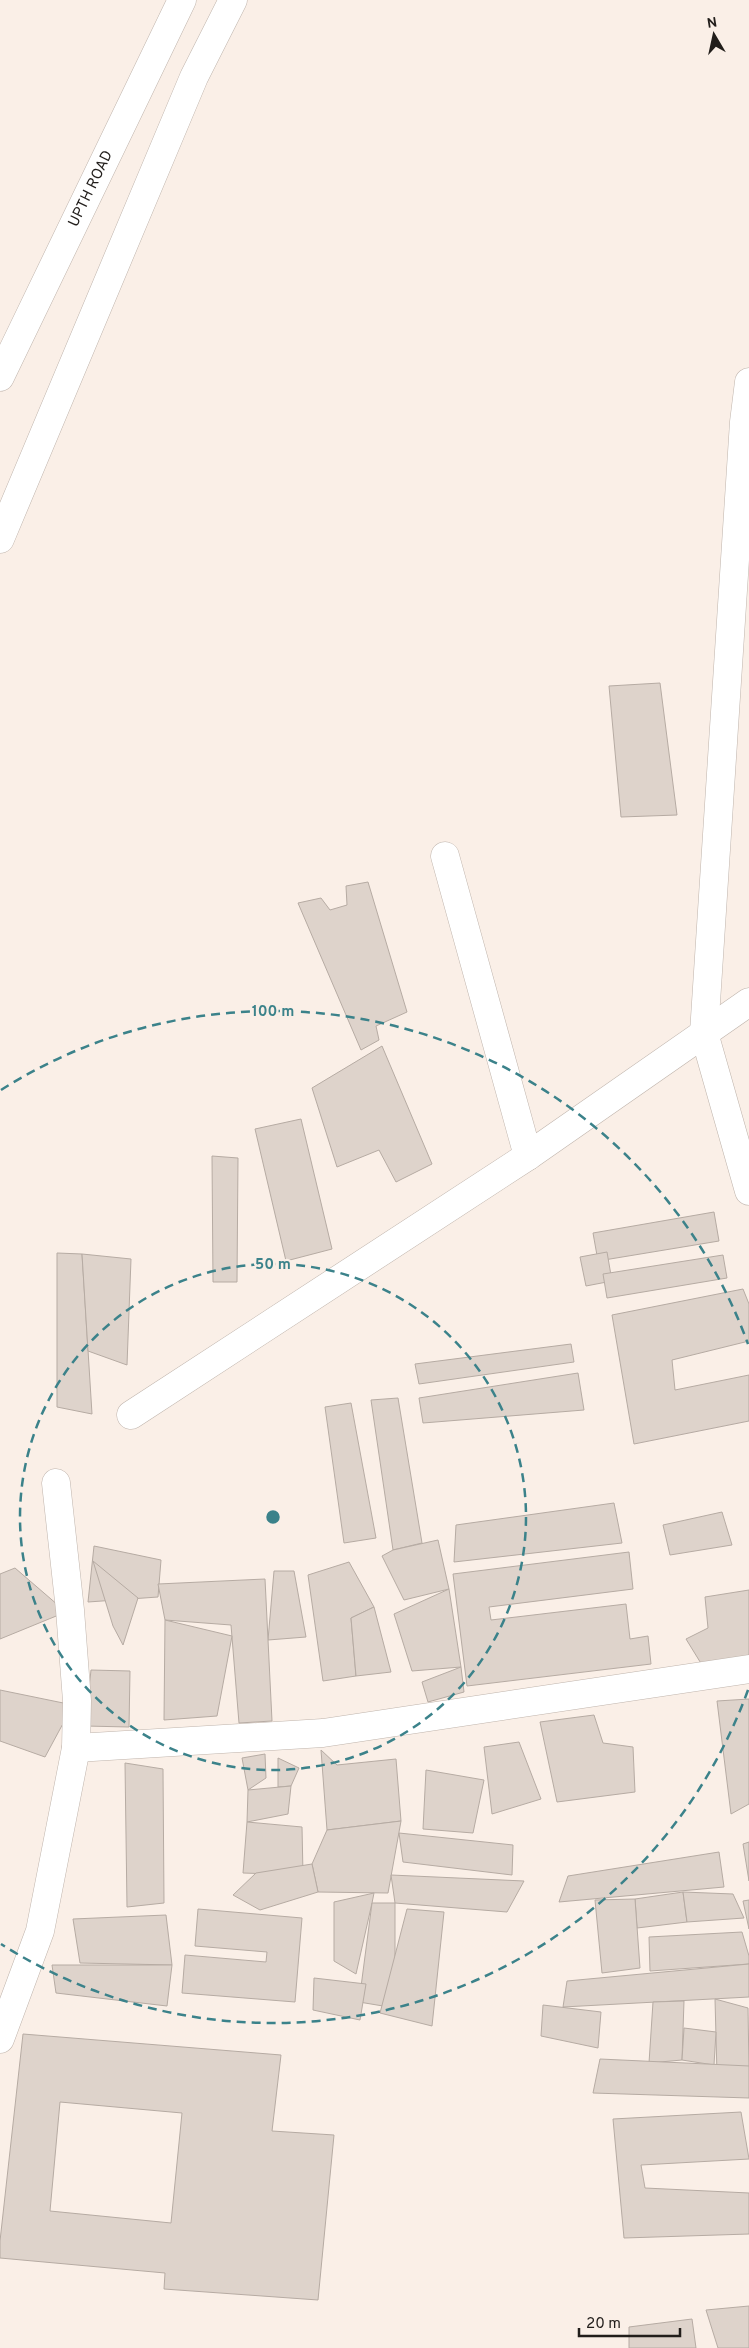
<svg xmlns="http://www.w3.org/2000/svg" width="749" height="2348" viewBox="0 0 749 2348" font-family="Overpass,sans-serif">
  <style>
    .building { fill: #ded3cb; stroke: #b6aba3; fill-rule: evenodd }
    .lines { fill: none; stroke-linecap: round; stroke-linejoin: round }
    .minor-casing { stroke: #bfb4ac; stroke-width: 29 }
    .minor { stroke: #fff; stroke-width: 28 }
    .ring { fill: none; stroke: #3b828a; stroke-width: 2.5; stroke-dasharray: 9 6 }
    .labels { text-anchor: middle; dominant-baseline: central; stroke-width: 4.5; stroke-linejoin: round; paint-order: stroke }
    .street-label { font-size: 15px; fill: #221e1b; stroke: #faefe7 }
    .centre { fill: #3b828a; stroke: #faefe7; stroke-width: 2.5 }
    .ring-label { font-size: 15px; text-anchor: middle; font-weight: bold; fill: #3b828a; stroke: #faefe7; stroke-width: 4.5; stroke-linejoin: round; paint-order: stroke }
  </style>
  <rect width="100%" height="100%" fill="#faefe7"/>
  <g class="building">
    <polygon points="660,683 677,815 621,817 609,686"/>
    <polygon points="368,882 407,1012 376,1026 379,1040 361,1050 298,903 321,898 330,910 347,905 346,886"/>
    <polygon points="382,1046 432,1164 396,1182 379,1150 337,1167 312,1088"/>
    <polygon points="301,1119 332,1249 286,1261 255,1129"/>
    <polygon points="212,1156 238,1158 237,1282 213,1282"/>
    <polygon points="714,1212 719,1241 598,1261 593,1233"/>
    <polygon points="607,1252 612,1281 586,1286 580,1257"/>
    <polygon points="57,1253 82,1254 92,1414 57,1407"/>
    <polygon points="82,1254 131,1259 127,1365 88,1351"/>
    <polygon points="723,1255 727,1278 607,1298 603,1274"/>
    <polygon points="743,1289 749,1304 749,1341 672,1360 675,1390 749,1375 749,1421 634,1444 612,1315"/>
    <polygon points="571,1344 574,1362 419,1384 415,1364"/>
    <polygon points="578,1373 584,1410 423,1423 419,1398"/>
    <polygon points="398,1398 422,1543 393,1550 371,1400"/>
    <polygon points="351,1403 376,1538 344,1543 325,1407"/>
    <polygon points="614,1503 622,1543 454,1562 456,1525"/>
    <polygon points="722,1512 732,1545 670,1555 663,1525"/>
    <polygon points="438,1540 449,1589 404,1600 382,1556 393,1550"/>
    <polygon points="94,1546 161,1560 158,1597 88,1602"/>
    <polygon points="629,1552 633,1589 489,1607 491,1620 626,1604 630,1639 648,1636 651,1664 467,1686 453,1574"/>
    <polygon points="93,1561 138,1598 123,1645 113,1626"/>
    <polygon points="349,1562 374,1607 351,1618 356,1676 323,1681 308,1575"/>
    <polygon points="15,1568 66,1612 0,1639 0,1574"/>
    <polygon points="274,1571 294,1571 306,1637 268,1640"/>
    <polygon points="265,1579 272,1721 239,1723 231,1625 165,1620 158,1584"/>
    <polygon points="449,1589 461,1667 412,1671 394,1614"/>
    <polygon points="749,1590 749,1657 702,1665 686,1639 708,1628 705,1597"/>
    <polygon points="374,1607 391,1672 356,1676 351,1618"/>
    <polygon points="165,1620 232,1636 217,1716 164,1720"/>
    <polygon points="461,1667 464,1692 428,1702 422,1682"/>
    <polygon points="91,1670 130,1671 129,1727 85,1726"/>
    <polygon points="0,1690 73,1705 45,1757 0,1741"/>
    <polygon points="749,1699 749,1804 731,1814 717,1701"/>
    <polygon points="594,1715 603,1743 633,1747 635,1792 557,1802 540,1722"/>
    <polygon points="519,1742 541,1799 492,1814 484,1747"/>
    <polygon points="321,1750 337,1765 396,1759 401,1821 327,1830"/>
    <polygon points="265,1754 266,1778 248,1790 242,1758"/>
    <polygon points="278,1758 299,1768 291,1786 278,1787"/>
    <polygon points="125,1763 163,1769 164,1903 127,1907"/>
    <polygon points="426,1770 484,1780 473,1833 423,1829"/>
    <polygon points="291,1786 288,1814 247,1822 248,1790"/>
    <polygon points="401,1821 388,1893 318,1892 312,1864 327,1830"/>
    <polygon points="247,1822 302,1827 303,1875 243,1873"/>
    <polygon points="399,1833 513,1845 512,1875 403,1862"/>
    <polygon points="749,1842 749,1881 743,1844"/>
    <polygon points="719,1852 724,1887 559,1902 568,1876"/>
    <polygon points="312,1864 318,1892 260,1910 233,1895 256,1873"/>
    <polygon points="391,1875 524,1881 507,1912 395,1903"/>
    <polygon points="683,1892 687,1922 637,1928 635,1899"/>
    <polygon points="683,1892 733,1894 744,1918 687,1922"/>
    <polygon points="374,1893 372,1903 356,1974 334,1961 334,1902"/>
    <polygon points="635,1899 640,1968 602,1973 595,1900"/>
    <polygon points="749,1900 749,1929 743,1901"/>
    <polygon points="372,1903 395,1903 395,2008 359,2002"/>
    <polygon points="198,1909 302,1918 295,2002 182,1993 185,1955 266,1962 267,1952 195,1946"/>
    <polygon points="407,1909 444,1912 432,2026 380,2013"/>
    <polygon points="166,1915 172,1965 80,1963 73,1919"/>
    <polygon points="742,1932 749,1956 749,1964 650,1971 649,1937"/>
    <polygon points="749,1964 749,1997 563,2007 567,1981"/>
    <polygon points="52,1965 172,1965 167,2006 56,1993"/>
    <polygon points="314,1978 366,1984 360,2020 313,2010"/>
    <polygon points="715,1999 748,2008 749,2069 717,2074"/>
    <polygon points="684,2001 682,2060 649,2063 653,2002"/>
    <polygon points="543,2005 601,2012 598,2048 541,2036"/>
    <polygon points="684,2028 716,2032 714,2065 682,2060"/>
    <path d="M 23,2034 L 281,2055 L 272,2131 L 334,2135 L 318,2300 L 164,2289 L 165,2273 L 0,2258 L 0,2241 ZM 60,2102 L 182,2113 L 171,2223 L 50,2211 Z"/>
    <polygon points="600,2059 749,2066 749,2098 593,2093"/>
    <polygon points="741,2112 749,2159 641,2165 645,2188 749,2193 749,2234 624,2238 613,2119"/>
    <polygon points="749,2306 749,2348 718,2348 706,2310"/>
    <polygon points="692,2319 696,2348 629,2348 629,2327"/>
  </g>
  <g class="lines">
    <defs>
      <g id="minor">
        <path id="s1" d="M 0,377 L 182,0"/>
        <polyline points="749,382 744,422 704,1033 749,1191"/>
        <polyline points="0,539 194,77 233,0"/>
        <polyline points="445,856 528,1156"/>
        <polyline points="131,1415 528,1156 749,1002"/>
        <polyline points="76,1748 323,1733 749,1669"/>
        <polyline points="0,2039 40,1931 76,1748 77,1701 70,1610 56,1483"/>
      </g>
    </defs>
    <use href="#minor" class="minor-casing"/>
    <use href="#minor" class="minor"/>
  </g>
  <g class="ring">
    <circle cx="273" cy="1517" r="253"/>
    <path d="M748 1690A506 506 0 0 1 1 1944M1 1090A506 506 0 0 1 748 1344"/>
  </g>
  <g class="labels">
    <g class="street-label">
      <text stroke="none"><textPath href="#s1" startOffset="209">UPTH ROAD</textPath></text>
    </g>
  </g>
  <circle cx="273" cy="1517" r="8" class="centre"/>
  <g class="ring-label">
    <text x="273" y="1016">100 m</text>
    <text x="273" y="1269">50 m</text>
  </g>
  <g transform="translate(714 35) rotate(351)" stroke="#faefe7" stroke-width="4" paint-order="stroke">
  <path d="M0-4L9 19L0 12L-9 19Z" fill="#221e1b"/>
  <text y="-8" font-size="14" font-weight="bold" text-anchor="middle" fill="#221e1b">N</text>
  </g>
  <path d="M579 2328v8h101v-8" fill="none" stroke="#221e1b" stroke-width="2.5"/>
  <text x="586" y="2328" font-size="15" fill="#221e1b" stroke="#faefe7" stroke-width="4" paint-order="stroke">20 m</text>
</svg>
